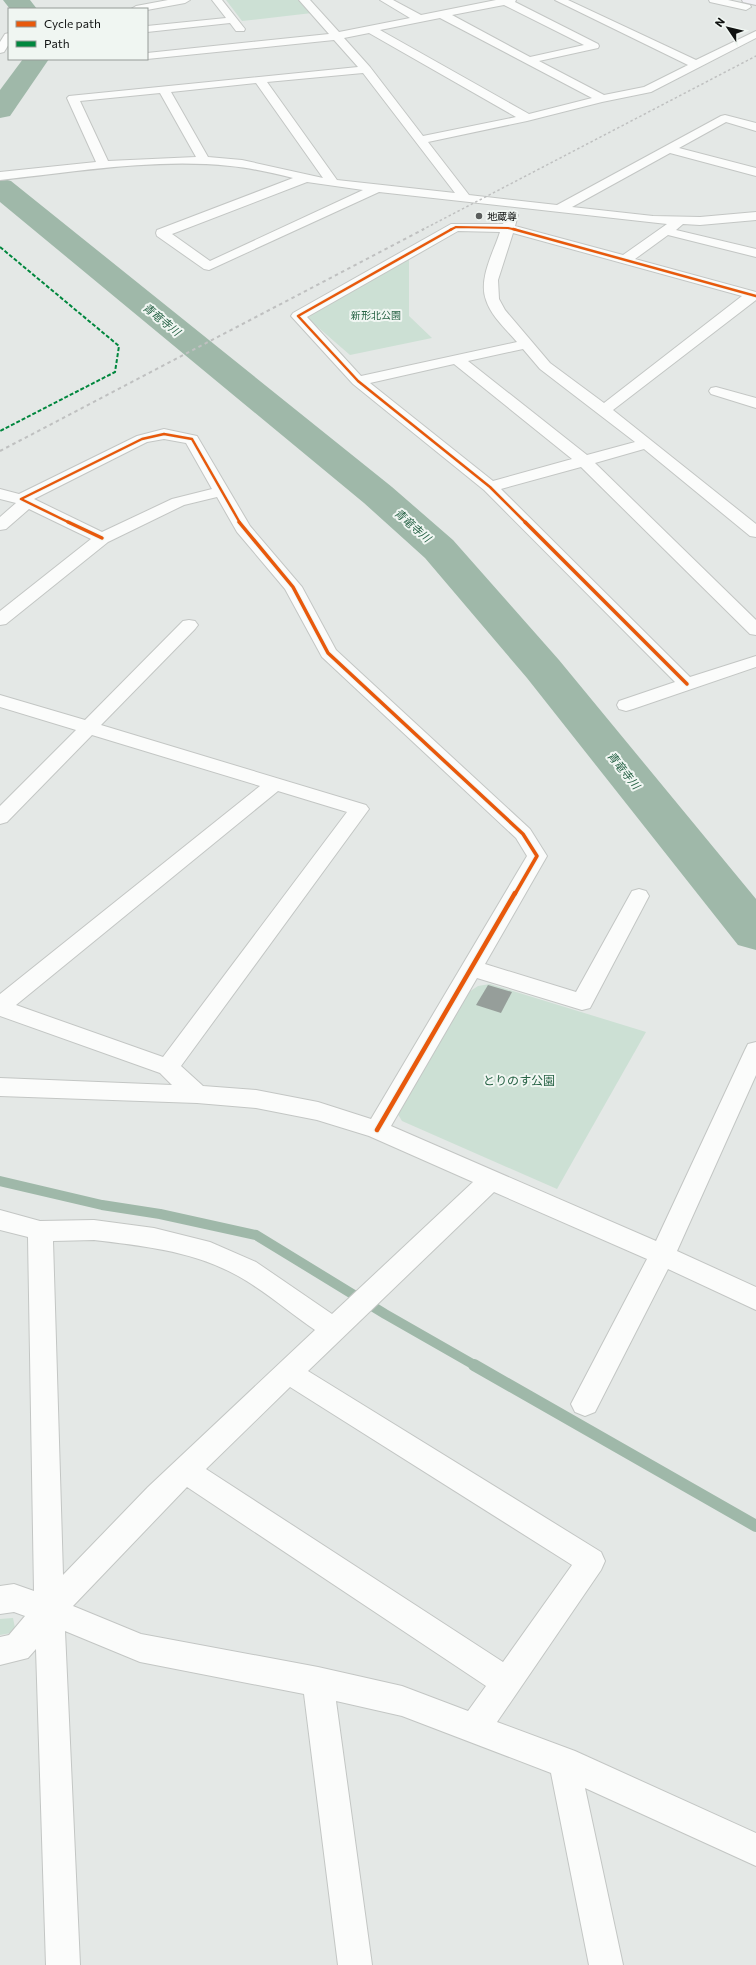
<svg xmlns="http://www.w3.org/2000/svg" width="756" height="1965" viewBox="0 0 756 1965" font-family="Commissioner,'Noto Sans JP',sans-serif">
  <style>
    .green { fill: #cce0d4 }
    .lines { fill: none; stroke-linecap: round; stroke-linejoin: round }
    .stream-far1 { stroke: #9fb8a9; stroke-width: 10 }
    .stream { stroke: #9fb8a9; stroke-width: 12 }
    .river { fill: #9fb8a9; fill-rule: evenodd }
    .building { fill: #969e9a }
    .minor-casing { stroke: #c3c6c4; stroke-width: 2 }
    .major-casing { stroke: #c1c3c2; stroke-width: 2 }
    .minor { fill: #fbfcfb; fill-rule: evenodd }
    .major { fill: #f1f0f5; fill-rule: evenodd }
    .rail-far1 { stroke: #bfc0c0; stroke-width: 1.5; stroke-dasharray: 2.5 2.5; stroke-linecap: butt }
    .rail { stroke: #bfc0c0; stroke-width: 2; stroke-dasharray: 3.5 3.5; stroke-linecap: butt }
    .quiet { stroke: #00873e; stroke-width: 2; stroke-dasharray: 4 2; stroke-linecap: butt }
    .cycleway-far3-casing { stroke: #f0f6f2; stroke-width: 3.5 }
    .cycleway-far2-casing { stroke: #f0f6f2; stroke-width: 4 }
    .cycleway-far1-casing { stroke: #f0f6f2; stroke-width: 5.5 }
    .cycleway-casing { stroke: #f0f6f2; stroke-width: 7 }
    .cycleway-far3 { stroke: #e8590c; stroke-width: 2 }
    .cycleway-far2 { stroke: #e8590c; stroke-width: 2.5 }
    .cycleway-far1 { stroke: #e8590c; stroke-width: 3.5 }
    .cycleway { stroke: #e8590c; stroke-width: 4.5 }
    .poi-dot { fill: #5a5d5c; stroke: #f0f6f2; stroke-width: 1.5 }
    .labels { text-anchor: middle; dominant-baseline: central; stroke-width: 4; stroke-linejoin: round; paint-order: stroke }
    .far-poi-label { font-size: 10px; fill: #101211; stroke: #f0f6f2; text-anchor: start }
    .far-park-label { font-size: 10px; fill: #266244; stroke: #f0f6f2 }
    .far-water-label { font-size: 11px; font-style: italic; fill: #246043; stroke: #f0f6f2 }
    .park-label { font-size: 12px; fill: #266244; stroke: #f0f6f2 }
  </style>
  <rect width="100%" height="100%" fill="#e4e8e6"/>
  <g class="green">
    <polygon points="226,0 298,0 312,13 242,21"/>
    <polygon points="409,259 409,316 432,338 350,355 305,316"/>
    <polygon points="490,984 646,1032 557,1189 402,1121 396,1111 469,992 478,986"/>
    <polygon points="13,1618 15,1628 11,1633 0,1635 0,1619"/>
  </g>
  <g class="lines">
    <polyline class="stream-far1" points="0,1181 102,1205 160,1214 256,1235 385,1314 476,1366"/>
    <polyline class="stream" points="474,1365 756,1526"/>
    <g class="river">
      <polygon points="3,0 30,0 37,9 10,9"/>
      <polygon points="23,59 49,59 10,116 0,118 0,90"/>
      <polygon points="0,178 11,181 392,487 453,540 559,660 756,899 756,950 738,945 527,678 425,558 364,503 0,202"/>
    </g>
  </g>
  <polygon class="building" points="488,985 512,992 501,1013 476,1005"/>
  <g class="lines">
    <defs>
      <g id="minor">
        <polygon points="168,0 190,0 185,3 147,10 131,9 136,6"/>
        <polygon points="212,0 222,0 245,29 244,31 236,31 230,23 147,32 147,26 226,18"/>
        <path d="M 299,0 L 310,0 L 339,32 L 410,18 L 380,0 L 393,0 L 421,15 L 496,0 L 516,0 L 515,2 L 598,44 L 599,46 L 598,48 L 539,61 L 604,95 L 644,87 L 688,65 L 555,0 L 568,0 L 696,60 L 756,31 L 756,38 L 651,92 L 602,102 L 527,121 L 428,142 L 469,195 L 557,205 L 721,116 L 725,115 L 756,123 L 756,131 L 726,122 L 679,148 L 756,168 L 756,176 L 670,153 L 572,207 L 653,216 L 700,217 L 756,212 L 756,220 L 700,225 L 683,224 L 676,230 L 756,249 L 756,257 L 668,235 L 635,259 L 756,292 L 756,300 L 613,410 L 756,524 L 756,537 L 750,536 L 644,449 L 595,463 L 756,620 L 756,635 L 750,634 L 581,467 L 501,489 L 690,677 L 756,656 L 756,667 L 633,709 L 626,711 L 619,709 L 617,705 L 619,701 L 675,682 L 484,490 L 353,384 L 291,316 L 293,313 L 451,224 L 503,224 L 507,212 L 512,211 L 518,215 L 515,226 L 623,255 L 667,224 L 379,192 L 209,270 L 204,269 L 157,236 L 156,233 L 157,230 L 293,178 C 272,173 252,168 230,166 C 155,158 75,172 0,180 L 0,172 L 96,162 L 67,98 L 69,96 L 358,67 L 334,40 L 147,59 L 146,59 L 147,53 L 329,34 ZM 504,5 L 584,45 L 530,57 L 452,15 ZM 440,18 L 592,98 L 529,114 L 380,30 ZM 369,33 L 516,117 L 423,136 L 370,67 L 344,38 ZM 363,73 L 455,193 L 337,180 L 267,82 ZM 256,83 L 323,178 L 242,160 L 208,157 L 171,92 ZM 160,93 L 196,157 L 108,161 L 80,101 ZM 307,182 L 363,190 L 210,261 L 172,234 ZM 458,231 L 500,232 C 494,251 478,279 486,300 C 491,316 506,329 517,342 L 361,376 L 307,317 ZM 513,233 L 742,296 L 604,403 L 550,363 L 505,310 L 499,299 L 498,280 ZM 523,349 L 540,369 L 635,442 L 587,455 L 468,361 ZM 454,364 L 572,459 L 493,481 L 370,383 Z"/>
        <polygon points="709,0 728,0 750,5 751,7 746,10 710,2"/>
        <polygon points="9,33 9,44 4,52 0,53 0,42 5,34"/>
        <polygon points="716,387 756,398 756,408 711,394 709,391 711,388"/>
        <path d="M 164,429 L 197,436 L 250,526 L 302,587 L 336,650 L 530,829 L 547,856 L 485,964 L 576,992 L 632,891 L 639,889 L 646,891 L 649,896 L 590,1008 L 582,1010 L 477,978 L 391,1126 L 656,1241 L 745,1050 L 748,1044 L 756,1042 L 756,1075 L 677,1251 L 756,1287 L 756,1310 L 668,1269 L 595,1412 L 585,1416 L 575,1412 L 571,1404 L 647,1259 L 494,1192 L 308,1371 L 601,1552 L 605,1561 L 601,1570 L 497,1722 L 575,1751 L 756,1833 L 756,1866 L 585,1788 L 623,1965 L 589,1965 L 551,1773 L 402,1716 L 336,1701 L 372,1965 L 338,1965 L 304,1694 L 140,1662 L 65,1631 L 80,1965 L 46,1965 L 36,1649 L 28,1658 L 0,1665 L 0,1637 L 9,1635 L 25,1616 L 14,1612 L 0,1614 L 0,1586 L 14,1584 L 34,1591 L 28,1237 L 0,1230 L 0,1210 L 40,1221 L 94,1220 L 154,1228 L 210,1242 L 256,1262 L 332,1314 L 473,1182 L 369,1136 L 317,1120 L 256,1108 L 197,1103 L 0,1096 L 0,1078 L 172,1085 L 160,1073 L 0,1016 L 0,994 L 260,786 L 92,735 L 7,822 L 0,824 L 0,806 L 76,730 L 0,707 L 0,695 L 85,720 L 183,621 L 189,620 L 195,621 L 198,625 L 195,629 L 101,725 L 366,805 L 369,809 L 181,1066 L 203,1086 L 256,1090 L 318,1102 L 371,1119 L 527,856 L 516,838 L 322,657 L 285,589 L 237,532 L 217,497 L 184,505 L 108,542 L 6,624 L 0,625 L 0,611 L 91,539 L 29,509 L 6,529 L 0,530 L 0,517 L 16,503 L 0,499 L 0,489 L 19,494 L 137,436 ZM 164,439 L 186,443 L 212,489 L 172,499 L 102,532 L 34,499 L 147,442 ZM 278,791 L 347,812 L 163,1057 L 16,1005 ZM 94,1240 C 143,1246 194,1251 238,1276 C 265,1291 290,1313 315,1330 L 148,1487 L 63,1575 L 53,1241 ZM 290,1387 L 572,1565 L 503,1662 L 206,1469 ZM 187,1487 L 486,1686 L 468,1711 L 402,1686 L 318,1667 L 141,1634 L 73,1606 Z"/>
      </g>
      <polygon id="major" points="742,0 756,0 756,5 743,2"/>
    </defs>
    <use href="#minor" class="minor-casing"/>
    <use href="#major" class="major-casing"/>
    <use href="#minor" class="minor"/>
    <use href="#major" class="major"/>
    <polyline class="rail-far1" points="422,230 756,56"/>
    <polyline class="rail" points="0,451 424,229"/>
    <polyline class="quiet" points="0,247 119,346 115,372 0,431"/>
    <defs>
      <polyline id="cycleway-far3" points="450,230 456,227 508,228 517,230"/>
      <g id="cycleway-far2">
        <polyline points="452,229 298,316 358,381 490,487 526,523"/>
        <polyline points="513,229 756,296"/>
        <polyline points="70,523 21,499 142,439 164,434 192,439 240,523"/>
      </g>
      <g id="cycleway-far1">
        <polyline points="68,522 102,538"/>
        <polyline points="239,522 293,587 328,653 523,834 537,856 515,894"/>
        <polyline points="525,522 687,684"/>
      </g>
      <polyline id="cycleway" points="377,1130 515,893"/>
    </defs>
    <use href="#cycleway-far3" class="cycleway-far3-casing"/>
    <use href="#cycleway-far2" class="cycleway-far2-casing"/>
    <use href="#cycleway-far1" class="cycleway-far1-casing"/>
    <use href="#cycleway" class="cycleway-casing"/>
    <use href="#cycleway-far3" class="cycleway-far3"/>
    <use href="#cycleway-far2" class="cycleway-far2"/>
    <use href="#cycleway-far1" class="cycleway-far1"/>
    <use href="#cycleway" class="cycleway"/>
  </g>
  <circle class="poi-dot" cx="479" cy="216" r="4"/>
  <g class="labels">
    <g class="far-poi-label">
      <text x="487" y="216">地蔵尊</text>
    </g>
    <g class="far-park-label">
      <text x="376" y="315">新形北公園</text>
    </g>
    <g class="far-water-label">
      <text transform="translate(162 319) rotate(39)">青竜寺川</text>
      <text transform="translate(413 525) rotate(41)">青竜寺川</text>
      <text transform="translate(624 770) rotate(51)">青竜寺川</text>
    </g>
    <g class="park-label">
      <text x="519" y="1080">とりのす公園</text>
    </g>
  </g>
  <rect x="8" y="8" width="140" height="52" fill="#f0f6f2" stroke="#969b98"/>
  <rect x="16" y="21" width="20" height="6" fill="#e8590c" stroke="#969b98"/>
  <text x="44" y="28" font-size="12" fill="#101211">Cycle path</text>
  <rect x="16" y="41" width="20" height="6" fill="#00873e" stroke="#969b98"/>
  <text x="44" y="48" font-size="12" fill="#101211">Path</text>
  <g transform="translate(728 28) rotate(305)" stroke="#f0f6f2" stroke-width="3" paint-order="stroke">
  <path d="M0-3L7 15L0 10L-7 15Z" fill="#101211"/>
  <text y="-6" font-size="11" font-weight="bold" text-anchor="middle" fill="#101211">N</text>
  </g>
</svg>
